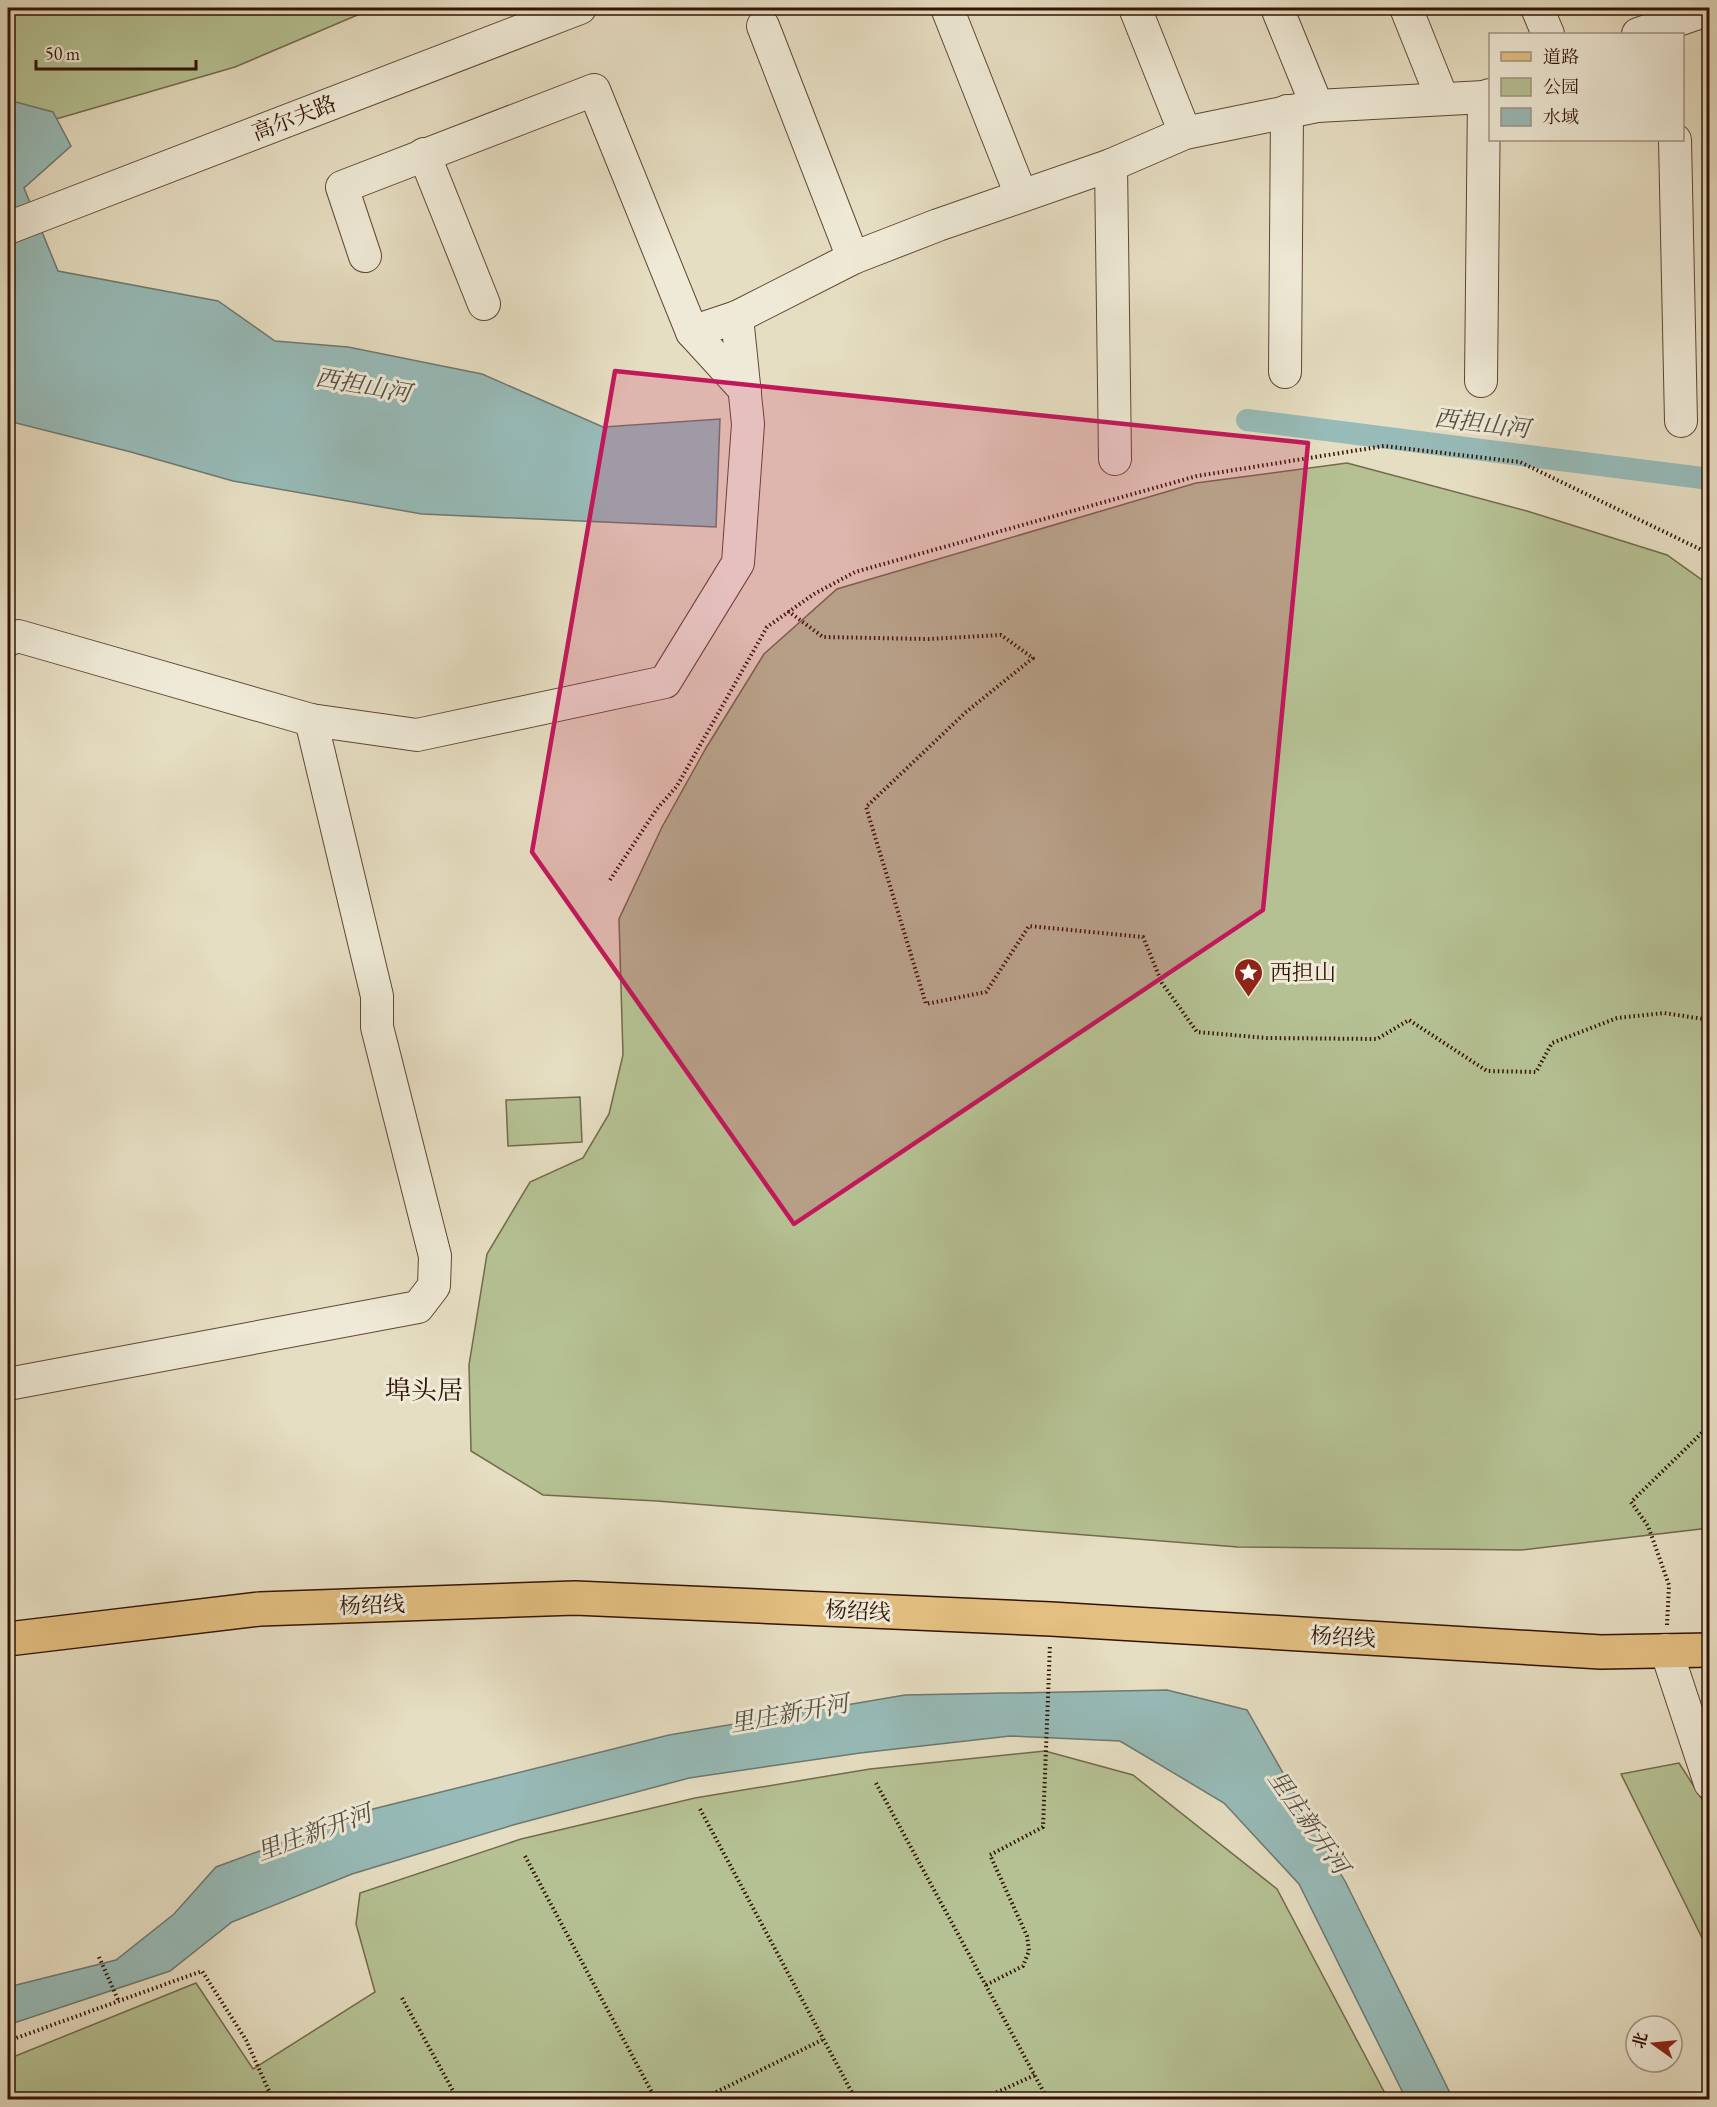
<svg xmlns="http://www.w3.org/2000/svg" width="1717" height="2107" viewBox="0 0 1717 2107" font-family="'EB Garamond','Noto Serif SC',serif">
  <style>
    .green { fill: #b5c193; stroke: #746a4c; stroke-width: 1.5 }
    .water { fill: #97bbb8; stroke: #6f7870; stroke-width: 1.5 }
    .lines { fill: none; stroke-linecap: round; stroke-linejoin: round }
    .canal { stroke: #97bbb8; stroke-width: 22 }
    .minor-casing { stroke: #604634; stroke-width: 34 }
    .major-casing { stroke: #331305; stroke-width: 36 }
    .path { stroke: #331305; stroke-width: 4; stroke-dasharray: 1.5 3; stroke-linecap: butt }
    .minor { stroke: #efead7; stroke-width: 32 }
    .major { stroke: #e3bf81; stroke-width: 33 }
    .marked { fill: #c2185b; fill-opacity: 0.2; stroke: #c2185b; stroke-width: 4.5; stroke-linejoin: round }
    .labels { text-anchor: middle; dominant-baseline: central; stroke-width: 6; stroke-linejoin: round; paint-order: stroke }
    .street-label { font-size: 22px; fill: #331305; stroke: #efead7 }
    .poi-label { font-size: 22px; fill: #331305; stroke: #efead7; text-anchor: start }
    .water-label { font-size: 24px; font-style: italic; fill: #564e44; stroke: #efead7 }
    .quarter-label { font-size: 26px; fill: #331305; stroke: #efead7 }
  </style>
  <rect width="100%" height="100%" fill="#e6dec2"/>
  <filter id="stains"><feTurbulence type="fractalNoise" baseFrequency=".00333" numOctaves="4"/><feColorMatrix values="0 0 0 0 .2 0 0 0 0 .09 0 0 0 0 .02 0 0 0 .5 -.17"/></filter>
  <radialGradient id="worn" r=".72"><stop offset=".6" stop-color="#630" stop-opacity="0"/><stop offset="1" stop-color="#630" stop-opacity=".3"/></radialGradient>
  <g class="green">
    <polygon points="8,8 374,8 235,67 8,133"/>
    <polygon points="1347,463 1527,511 1667,555 1709,585 1709,1528 1521,1550 1238,1547 657,1501 543,1495 471,1451 469,1365 487,1254 530,1182 583,1158 609,1114 623,1055 619,919 662,827 706,748 764,654 837,589 1196,483"/>
    <polygon points="580,1097 582,1142 508,1146 506,1100"/>
    <polygon points="1045,1751 1133,1775 1277,1889 1388,2099 8,2099 8,2059 196,1983 253,2069 375,1992 356,1924 360,1893 521,1839 695,1798 870,1769"/>
    <polygon points="1679,1763 1709,1810 1709,1952 1621,1774"/>
  </g>
  <g class="water">
    <polygon points="8,100 53,112 71,146 24,188 58,271 218,301 275,341 348,347 482,374 603,427 720,419 716,527 422,514 233,481 131,452 8,421"/>
    <polygon points="1167,1690 1247,1710 1346,1883 1453,2099 1406,2099 1299,1884 1224,1803 1120,1741 1010,1736 860,1753 689,1778 513,1825 352,1874 232,1922 170,1971 8,2025 8,1987 116,1960 174,1914 216,1867 373,1809 669,1735 905,1695"/>
  </g>
  <g class="lines">
    <polyline class="canal" points="1247,420 1710,479"/>
    <defs>
      <g id="minor">
        <polyline points="947,8 1021,195"/>
        <polyline points="1135,8 1185,133"/>
        <polyline points="1277,8 1317,106"/>
        <polyline points="1406,8 1442,98"/>
        <polyline points="1537,8 1548,34"/>
        <polyline points="763,26 853,258"/>
        <polyline points="1638,34 1710,9"/>
        <polyline points="1675,140 1681,421"/>
        <polyline points="424,154 484,304"/>
        <polyline points="1111,165 1115,459"/>
        <polyline points="8,228 580,8"/>
        <polyline points="365,256 342,187 594,90 692,332 745,390"/>
        <polyline points="692,332 737,317 853,258 938,225 1111,165 1185,133 1317,106 1484,97 1490,95"/>
        <polyline points="1285,372 1287,111"/>
        <polyline points="1481,381 1484,97"/>
        <polyline points="8,640 18,636 311,720 417,735 665,682 738,563 748,424 737,317"/>
        <polyline points="8,1384 418,1307 434,1286 435,1256 377,1027 377,996 311,720"/>
        <polyline points="1666,1650 1710,1783"/>
      </g>
      <polyline id="major" points="8,1639 260,1609 575,1598 1051,1619 1601,1652 1710,1650"/>
    </defs>
    <use href="#minor" class="minor-casing"/>
    <use href="#major" class="major-casing"/>
    <g class="path">
      <polyline points="788,611 823,637 929,639 1001,635 1033,658 966,712 866,807 926,1004 986,992 1029,926 1143,937 1162,983 1197,1032 1267,1038 1377,1039 1409,1020 1487,1071 1536,1072 1552,1043 1617,1018 1664,1013 1710,1020"/>
      <polyline points="610,880 656,810 677,786 767,627 814,594 855,572 1197,476 1384,446 1520,462 1710,554"/>
      <polyline points="1667,1625 1669,1585 1648,1526 1631,1502 1710,1425"/>
      <polyline points="876,1783 1048,2100"/>
      <polyline points="700,1809 856,2100"/>
      <polyline points="525,1856 656,2100"/>
      <polyline points="99,1957 119,2002"/>
      <polyline points="986,1985 1023,1966 1029,1951 1027,1936 990,1855 1043,1827 1050,1644"/>
      <polyline points="402,1998 458,2100"/>
      <polyline points="8,2041 202,1971 246,2040 273,2100"/>
      <polyline points="700,2100 822,2040"/>
      <polyline points="980,2100 1035,2075"/>
    </g>
    <use href="#minor" class="minor"/>
    <use href="#major" class="major"/>
  </g>
  <path class="marked" d="M 615,371 L 1308,443 L 1263,910 L 794,1224 L 532,852 Z"/>
  <defs>
    <symbol id="sight-pin" viewBox="-11 -11 22 30"><path d="M0 17L-7.5 6A9.5 9.5 0 1 1 7.5 6Z" fill="#8f2418" stroke="#efead7"/><path d="M0-6L1.8-2.2L6-1.7L2.9 1.2L3.7 5.4L0 3.3L-3.7 5.4L-2.9 1.2L-6-1.7L-1.8-2.2Z" fill="#fff"/></symbol>
  </defs>
  <g fill-rule="evenodd">
    <use href="#sight-pin" x="1232" y="956" width="33" height="45"/>
  </g>
  <g class="labels">
    <g class="street-label">
      <text transform="translate(294 118) rotate(-21)">高尔夫路</text>
      <text transform="translate(372 1605) rotate(-2)">杨绍线</text>
      <text transform="translate(858 1611) rotate(3)">杨绍线</text>
      <text transform="translate(1343 1637) rotate(3)">杨绍线</text>
    </g>
    <g class="poi-label">
      <text x="1270" y="972">西担山</text>
    </g>
    <g class="water-label">
      <text transform="translate(363 385) rotate(10)">西担山河</text>
      <text transform="translate(1482 423) rotate(7)">西担山河</text>
      <text transform="translate(789 1713) rotate(-10)">里庄新开河</text>
      <text transform="translate(1309 1822) rotate(55)">里庄新开河</text>
      <text transform="translate(314 1832) rotate(-20)">里庄新开河</text>
    </g>
    <g class="quarter-label">
      <text x="424" y="1390">埠头居</text>
    </g>
  </g>
  <rect width="1717" height="2107" fill="none" stroke="#e6dec2" stroke-width="30"/>
  <rect x="9" y="9" width="1699" height="2089" fill="none" stroke="#331305" stroke-width="3"/>
  <rect x="15" y="15" width="1687" height="2077" fill="none" stroke="#331305" stroke-width="1.5"/>
  <rect x="1489" y="33" width="195" height="108" fill="#efead7" stroke="#a49483" stroke-width="1.5"/>
  <rect x="1501" y="52" width="30" height="9" fill="#e3bf81" stroke="#a49483" stroke-width="1.5"/>
  <text x="1543" y="63" font-size="18" fill="#331305">道路</text>
  <rect x="1501" y="78" width="30" height="18" fill="#b5c193" stroke="#a49483" stroke-width="1.5"/>
  <text x="1543" y="93" font-size="18" fill="#331305">公园</text>
  <rect x="1501" y="108" width="30" height="18" fill="#97bbb8" stroke="#a49483" stroke-width="1.5"/>
  <text x="1543" y="123" font-size="18" fill="#331305">水域</text>
  <g transform="translate(1654 2044) rotate(285)"><circle r="28" fill="#efead7" stroke="#a49483" stroke-width="1.5"/>
  <path d="M0-4.5L10 22L0 15L-10 22Z" fill="#8f2418"/>
  <text y="-9" font-size="16" font-weight="bold" text-anchor="middle" fill="#331305">北</text>
  </g>
  <path d="M36 60v9h160v-9" fill="none" stroke="#331305" stroke-width="3"/>
  <text x="45" y="60" font-size="18" fill="#331305" stroke="#efead7" stroke-width="4.5" paint-order="stroke">50 m</text>
  <rect width="100%" height="100%" filter="url(#stains)"/>
  <rect width="100%" height="100%" fill="url(#worn)"/>
</svg>
